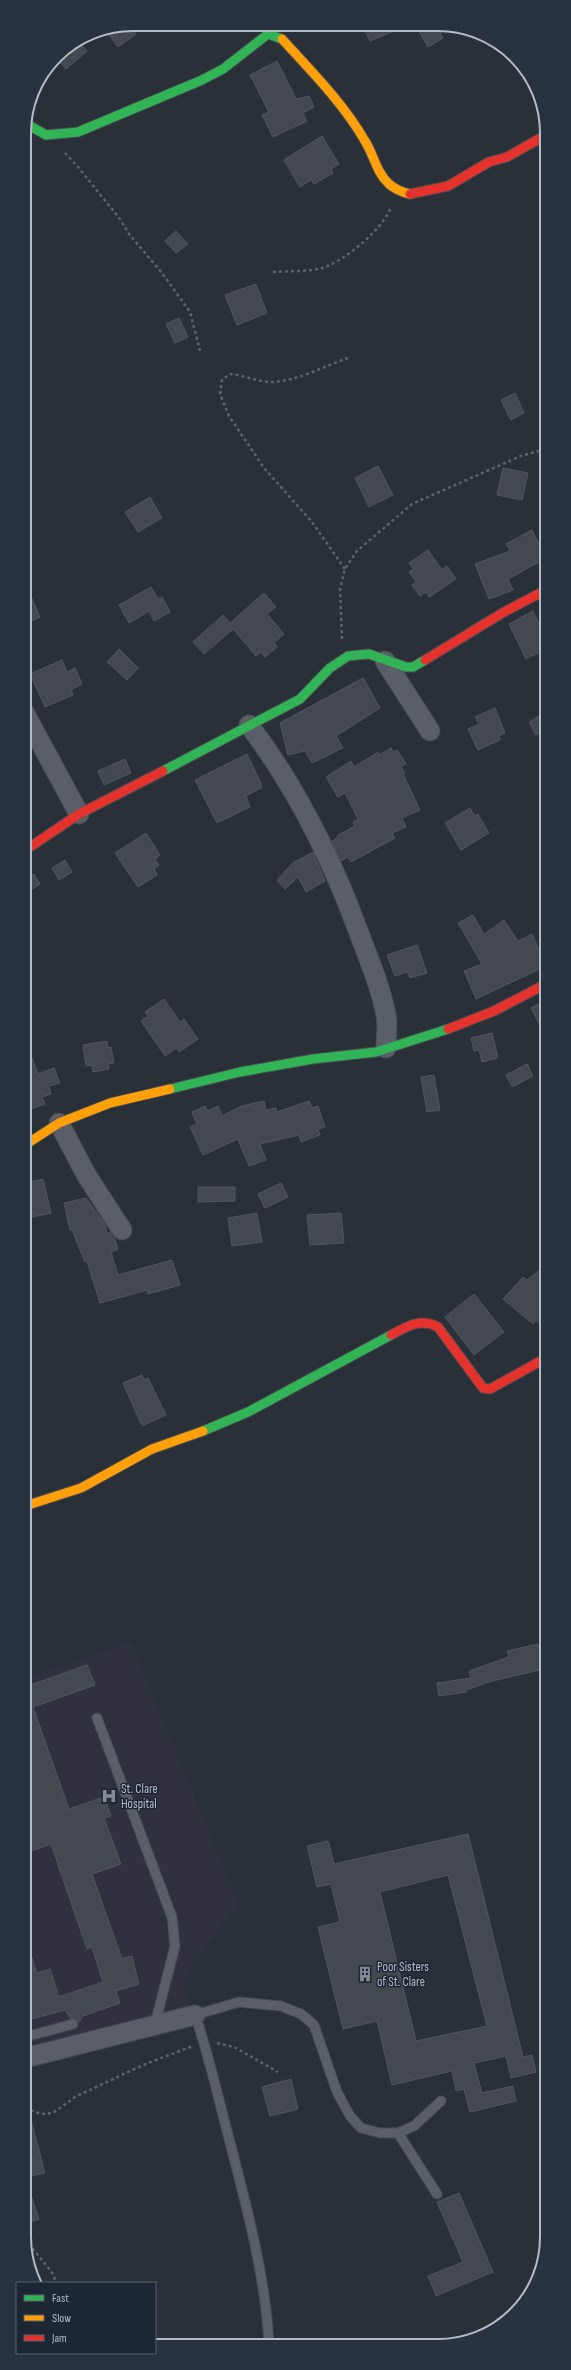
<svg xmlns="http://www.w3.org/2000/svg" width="571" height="2370" viewBox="0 0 571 2370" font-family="'Sofia Sans Condensed',sans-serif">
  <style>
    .medical { fill: #31303e }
    .building { fill: #444950; stroke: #52575f; fill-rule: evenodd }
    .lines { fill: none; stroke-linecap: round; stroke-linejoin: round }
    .lane-casing { stroke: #484c53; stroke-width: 11 }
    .street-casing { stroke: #484c53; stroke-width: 21 }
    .fast-casing { stroke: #484c53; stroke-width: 11 }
    .slow-casing { stroke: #484c53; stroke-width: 11 }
    .jam-casing { stroke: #484c53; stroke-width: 11 }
    .path { stroke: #5d636a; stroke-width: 2.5; stroke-dasharray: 3 3; stroke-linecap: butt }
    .lane { stroke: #5a5e66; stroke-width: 9 }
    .street { stroke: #5a5e66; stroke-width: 19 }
    .fast { stroke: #30b455; stroke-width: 9 }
    .slow { stroke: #ff9f0a; stroke-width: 9 }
    .jam { stroke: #e5322d; stroke-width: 9 }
    .labels { text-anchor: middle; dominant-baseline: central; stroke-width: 3; stroke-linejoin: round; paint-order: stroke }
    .poi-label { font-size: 13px; fill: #b4bcc9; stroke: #1d2633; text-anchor: start }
    .rim { fill: none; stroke: #b4bcc9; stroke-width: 2 }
  </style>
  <rect width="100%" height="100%" fill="#2a3038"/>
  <polygon class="medical" points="131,1642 239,1905 221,1925 194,1964 183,1985 189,2009 25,2048 25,1678"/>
  <g class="building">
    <polygon points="129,25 136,34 118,47 105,29"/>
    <polygon points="363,26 406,26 370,41"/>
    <polygon points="416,26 437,26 443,38 428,47"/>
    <polygon points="78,41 87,51 66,69 55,57"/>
    <polygon points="277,61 296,99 309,96 314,107 303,113 307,121 273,137 262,115 269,112 250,75"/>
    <polygon points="322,136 339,164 331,169 333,173 314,184 311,180 300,187 284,160"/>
    <polygon points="176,231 188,244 176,253 165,241"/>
    <polygon points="256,284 267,313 237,325 225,295"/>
    <polygon points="179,318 188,337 175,343 166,324"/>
    <polygon points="515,393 524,413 511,420 501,400"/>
    <polygon points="378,466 393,495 369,507 355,478"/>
    <polygon points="503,468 528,473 522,500 497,495"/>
    <polygon points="150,497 162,518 138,532 125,512"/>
    <polygon points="532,530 546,558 508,579 513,590 489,599 475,564 510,551 506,544"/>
    <polygon points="428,550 442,570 447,566 456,579 429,597 426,592 420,596 412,585 416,582 409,572 414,569 409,563"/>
    <polygon points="24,581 40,617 24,624"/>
    <polygon points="151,587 158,599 162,597 170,612 154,621 149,611 129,623 119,605"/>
    <polygon points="264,593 276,607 267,614 284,634 274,643 277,647 265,657 261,652 256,656 233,629 204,654 193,642 223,615 230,623"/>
    <polygon points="533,611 546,639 546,649 526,659 509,624"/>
    <polygon points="119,649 138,668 127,680 107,662"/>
    <polygon points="62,660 67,672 75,668 82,684 71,690 73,695 45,707 30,674"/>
    <polygon points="363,678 380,708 336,736 343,748 312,763 305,751 288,755 280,723"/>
    <polygon points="495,708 505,733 499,736 500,740 478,750 468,729 479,724 475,717"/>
    <polygon points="546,712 546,729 536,735 529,722"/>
    <polygon points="391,748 393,752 397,750 406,764 401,767 405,773 403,774 420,810 402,818 406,827 392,833 395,838 351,862 348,857 341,861 332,841 338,838 337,836 355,826 353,822 358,819 345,793 338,797 326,777 351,761 354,767 378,752 379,755"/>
    <polygon points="247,754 261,783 261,788 246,796 250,807 217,823 195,780"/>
    <polygon points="125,759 131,773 104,785 98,771"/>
    <polygon points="470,808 475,816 478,814 489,833 461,850 445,823"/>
    <polygon points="146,833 160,855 155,859 159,865 154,869 157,875 138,887 115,853"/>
    <polygon points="313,852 325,881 306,892 298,877 285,889 277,880 293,863"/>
    <polygon points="65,860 72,872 59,880 52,868"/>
    <polygon points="34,874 40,884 24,894 24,879"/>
    <polygon points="473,915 484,934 504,920 518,941 532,934 546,966 476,999 464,971 482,964 458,923"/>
    <polygon points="417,945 427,973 410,978 407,972 395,976 387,955"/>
    <polygon points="164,999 180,1022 184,1019 198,1039 179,1052 176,1048 165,1056 141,1021 148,1016 145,1012"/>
    <polygon points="546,1000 546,1036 531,1008"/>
    <polygon points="492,1033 498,1058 482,1062 479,1050 474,1051 471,1038"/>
    <polygon points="107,1041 108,1048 111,1047 114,1063 108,1064 109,1069 93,1072 92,1065 86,1066 83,1045"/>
    <polygon points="25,1042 26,1042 38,1074 54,1068 60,1083 49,1086 51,1094 42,1097 45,1104 28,1110 25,1101"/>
    <polygon points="527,1064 533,1076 512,1087 506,1075"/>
    <polygon points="434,1075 440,1110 427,1112 421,1077"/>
    <polygon points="264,1101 266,1110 276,1108 277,1112 309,1101 312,1108 318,1106 325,1127 318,1129 320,1135 301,1142 299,1135 260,1144 266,1160 249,1166 238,1139 203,1155 190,1127 197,1124 192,1112 205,1106 207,1111 218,1106 222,1116 242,1106"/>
    <polygon points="43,1179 51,1213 28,1218 25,1204 25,1183"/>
    <polygon points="281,1183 288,1197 265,1208 258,1194"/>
    <polygon points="198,1187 235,1187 235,1201 198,1202"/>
    <polygon points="86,1198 105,1224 107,1234 110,1232 114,1237 118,1249 111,1252 118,1275 172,1260 180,1285 148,1294 147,1290 100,1303 87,1261 85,1262 72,1230 70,1230 64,1203"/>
    <polygon points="257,1213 262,1242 232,1246 228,1218"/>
    <polygon points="341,1213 344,1243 310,1245 307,1215"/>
    <polygon points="546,1265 546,1329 536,1320 533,1324 503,1299 523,1277 527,1280"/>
    <polygon points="474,1294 504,1332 474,1355 445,1317"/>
    <polygon points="142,1375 144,1380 148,1378 166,1415 142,1426 123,1383"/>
    <polygon points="538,1644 544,1669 492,1681 466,1690 466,1692 439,1696 437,1683 471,1678 469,1671 509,1657 507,1651"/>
    <polygon points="87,1665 95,1685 33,1707 69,1809 104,1797 111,1816 104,1818 121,1864 92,1874 122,1959 132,1956 139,1984 116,1991 120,2003 83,2016 79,2022 70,2018 65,2010 28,2020 25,2011 25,1944 27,1944 37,1973 50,1969 59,1997 103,1982 92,1947 87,1949 51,1844 25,1853 25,1687"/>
    <path d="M 468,1834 L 523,2057 L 532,2055 L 536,2072 L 511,2078 L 506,2056 L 474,2063 L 482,2093 L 513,2086 L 516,2101 L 470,2112 L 464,2089 L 456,2091 L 452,2071 L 392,2085 L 377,2021 L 343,2029 L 318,1927 L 340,1922 L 331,1884 L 317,1887 L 307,1846 L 328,1841 L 334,1864 ZM 448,1875 L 487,2026 L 416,2041 L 380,1892 Z"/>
    <polygon points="291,2079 298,2109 270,2116 262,2087"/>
    <polygon points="29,2112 45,2173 31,2176 25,2155 25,2113"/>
    <polygon points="25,2183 27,2183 39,2219 25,2224"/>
    <polygon points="459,2193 493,2272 436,2296 428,2276 463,2262 437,2202"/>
  </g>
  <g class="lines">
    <defs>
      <g id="lane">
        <polyline points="97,1718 172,1917 175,1946 155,2024"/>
        <polyline points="25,1875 26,1874"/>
        <polyline points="25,2037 73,2024"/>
        <polyline points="398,2133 437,2194"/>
        <path d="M 269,2344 C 265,2271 244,2197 226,2127 C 216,2089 208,2052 195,2015 L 239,2002 L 281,2006 L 301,2014 L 314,2025 L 337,2092 L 350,2116 L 361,2128 L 380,2133 L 398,2133 L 414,2126 L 441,2101"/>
      </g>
      <g id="street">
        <polyline points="385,661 430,731"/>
        <polyline points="24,712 79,814"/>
        <path d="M 249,725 C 296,787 329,853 356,925 C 367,955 380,984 386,1015 C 388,1025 386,1038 386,1048"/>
        <polyline points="59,1123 87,1176 122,1230"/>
        <polyline points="25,2058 195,2015"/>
      </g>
      <g id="fast">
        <polyline points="25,123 46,135 78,132 202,80 223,69 268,34 282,39"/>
        <polyline points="163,771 300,699 330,668 348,656 369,654 406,667 413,667 425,660"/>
        <polyline points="170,1089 240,1072 313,1059 376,1052 448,1029"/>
        <polyline points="203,1431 248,1412 391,1335"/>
      </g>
      <g id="slow">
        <path d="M 282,39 C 312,72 343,103 365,141 C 374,155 376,172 389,184 C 396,190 401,192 410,194"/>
        <polyline points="25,1145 59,1123 110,1103 170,1089"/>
        <polyline points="25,1506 81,1488 152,1449 203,1431"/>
      </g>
      <g id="jam">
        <polyline points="410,194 448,186 489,162 507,157 546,135"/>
        <polyline points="425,660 504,612 546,590"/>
        <polyline points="24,851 79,814 163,771"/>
        <polyline points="448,1029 494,1011 546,984"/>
        <path d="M 391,1335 C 407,1326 421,1318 438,1327 L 483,1388 L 490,1389 L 546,1358"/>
      </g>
    </defs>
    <use href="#lane" class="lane-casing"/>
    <use href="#street" class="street-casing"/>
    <use href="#fast" class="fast-casing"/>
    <use href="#slow" class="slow-casing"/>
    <use href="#jam" class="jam-casing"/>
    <g class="path">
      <polyline points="65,153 78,167 120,219 129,234 162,273 190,312 200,351"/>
      <path d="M 273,272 C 288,271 307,272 322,268 C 344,262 384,228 391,207"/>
      <path d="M 345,569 L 312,522 L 264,468 L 229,416 L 220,394 L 222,380 L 230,374 C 243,375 258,382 272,382 C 297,381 325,366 348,358"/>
      <polyline points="342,639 340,589 345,569 357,551 412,504 521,456 546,449"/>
      <polyline points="217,2043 234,2047 278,2072"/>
      <polyline points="25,2108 41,2114 53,2113 75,2097 143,2065 193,2046"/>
      <polyline points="25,2239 54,2275 55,2283"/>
    </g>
    <use href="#lane" class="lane"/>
    <use href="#street" class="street"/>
    <use href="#fast" class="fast"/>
    <use href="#slow" class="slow"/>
    <use href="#jam" class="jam"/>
  </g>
  <defs>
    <symbol id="hospital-bare" viewBox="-9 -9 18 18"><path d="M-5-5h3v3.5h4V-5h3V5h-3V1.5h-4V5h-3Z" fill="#848b96" stroke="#1d2633" stroke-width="2.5" paint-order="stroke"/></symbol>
    <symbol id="building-bare" viewBox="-9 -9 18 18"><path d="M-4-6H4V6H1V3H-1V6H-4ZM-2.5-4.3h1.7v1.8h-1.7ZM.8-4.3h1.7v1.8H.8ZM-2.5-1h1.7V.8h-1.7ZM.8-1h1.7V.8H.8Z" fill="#848b96" stroke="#1d2633" stroke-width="2.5" paint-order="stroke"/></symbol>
  </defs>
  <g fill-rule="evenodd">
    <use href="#hospital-bare" x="98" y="1785" width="22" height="22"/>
    <use href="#building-bare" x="354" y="1963" width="22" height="22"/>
  </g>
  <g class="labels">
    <g class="poi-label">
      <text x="121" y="1789">St. Clare<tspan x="121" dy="15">Hospital</tspan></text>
      <text x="377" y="1967">Poor Sisters<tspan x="377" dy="15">of St. Clare</tspan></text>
    </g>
  </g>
  <path d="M0 0H571V2370H0ZM133 31H438A102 102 0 0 1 540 133V2237A102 102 0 0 1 438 2339H133A102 102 0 0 1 31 2237V133A102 102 0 0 1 133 31Z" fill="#29323f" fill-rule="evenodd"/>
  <path class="rim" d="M133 31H438A102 102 0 0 1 540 133V2237A102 102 0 0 1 438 2339H133A102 102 0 0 1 31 2237V133A102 102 0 0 1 133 31Z"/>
  <rect x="16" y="2282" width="140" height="72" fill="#1d2633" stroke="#59626f"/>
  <rect x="24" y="2295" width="20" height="6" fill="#30b455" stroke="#59626f"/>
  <text x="52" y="2302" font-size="12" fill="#b4bcc9">Fast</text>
  <rect x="24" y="2315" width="20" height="6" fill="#ff9f0a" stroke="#59626f"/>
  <text x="52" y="2322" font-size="12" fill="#b4bcc9">Slow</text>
  <rect x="24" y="2335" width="20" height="6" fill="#e5322d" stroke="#59626f"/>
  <text x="52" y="2342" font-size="12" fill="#b4bcc9">Jam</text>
</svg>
